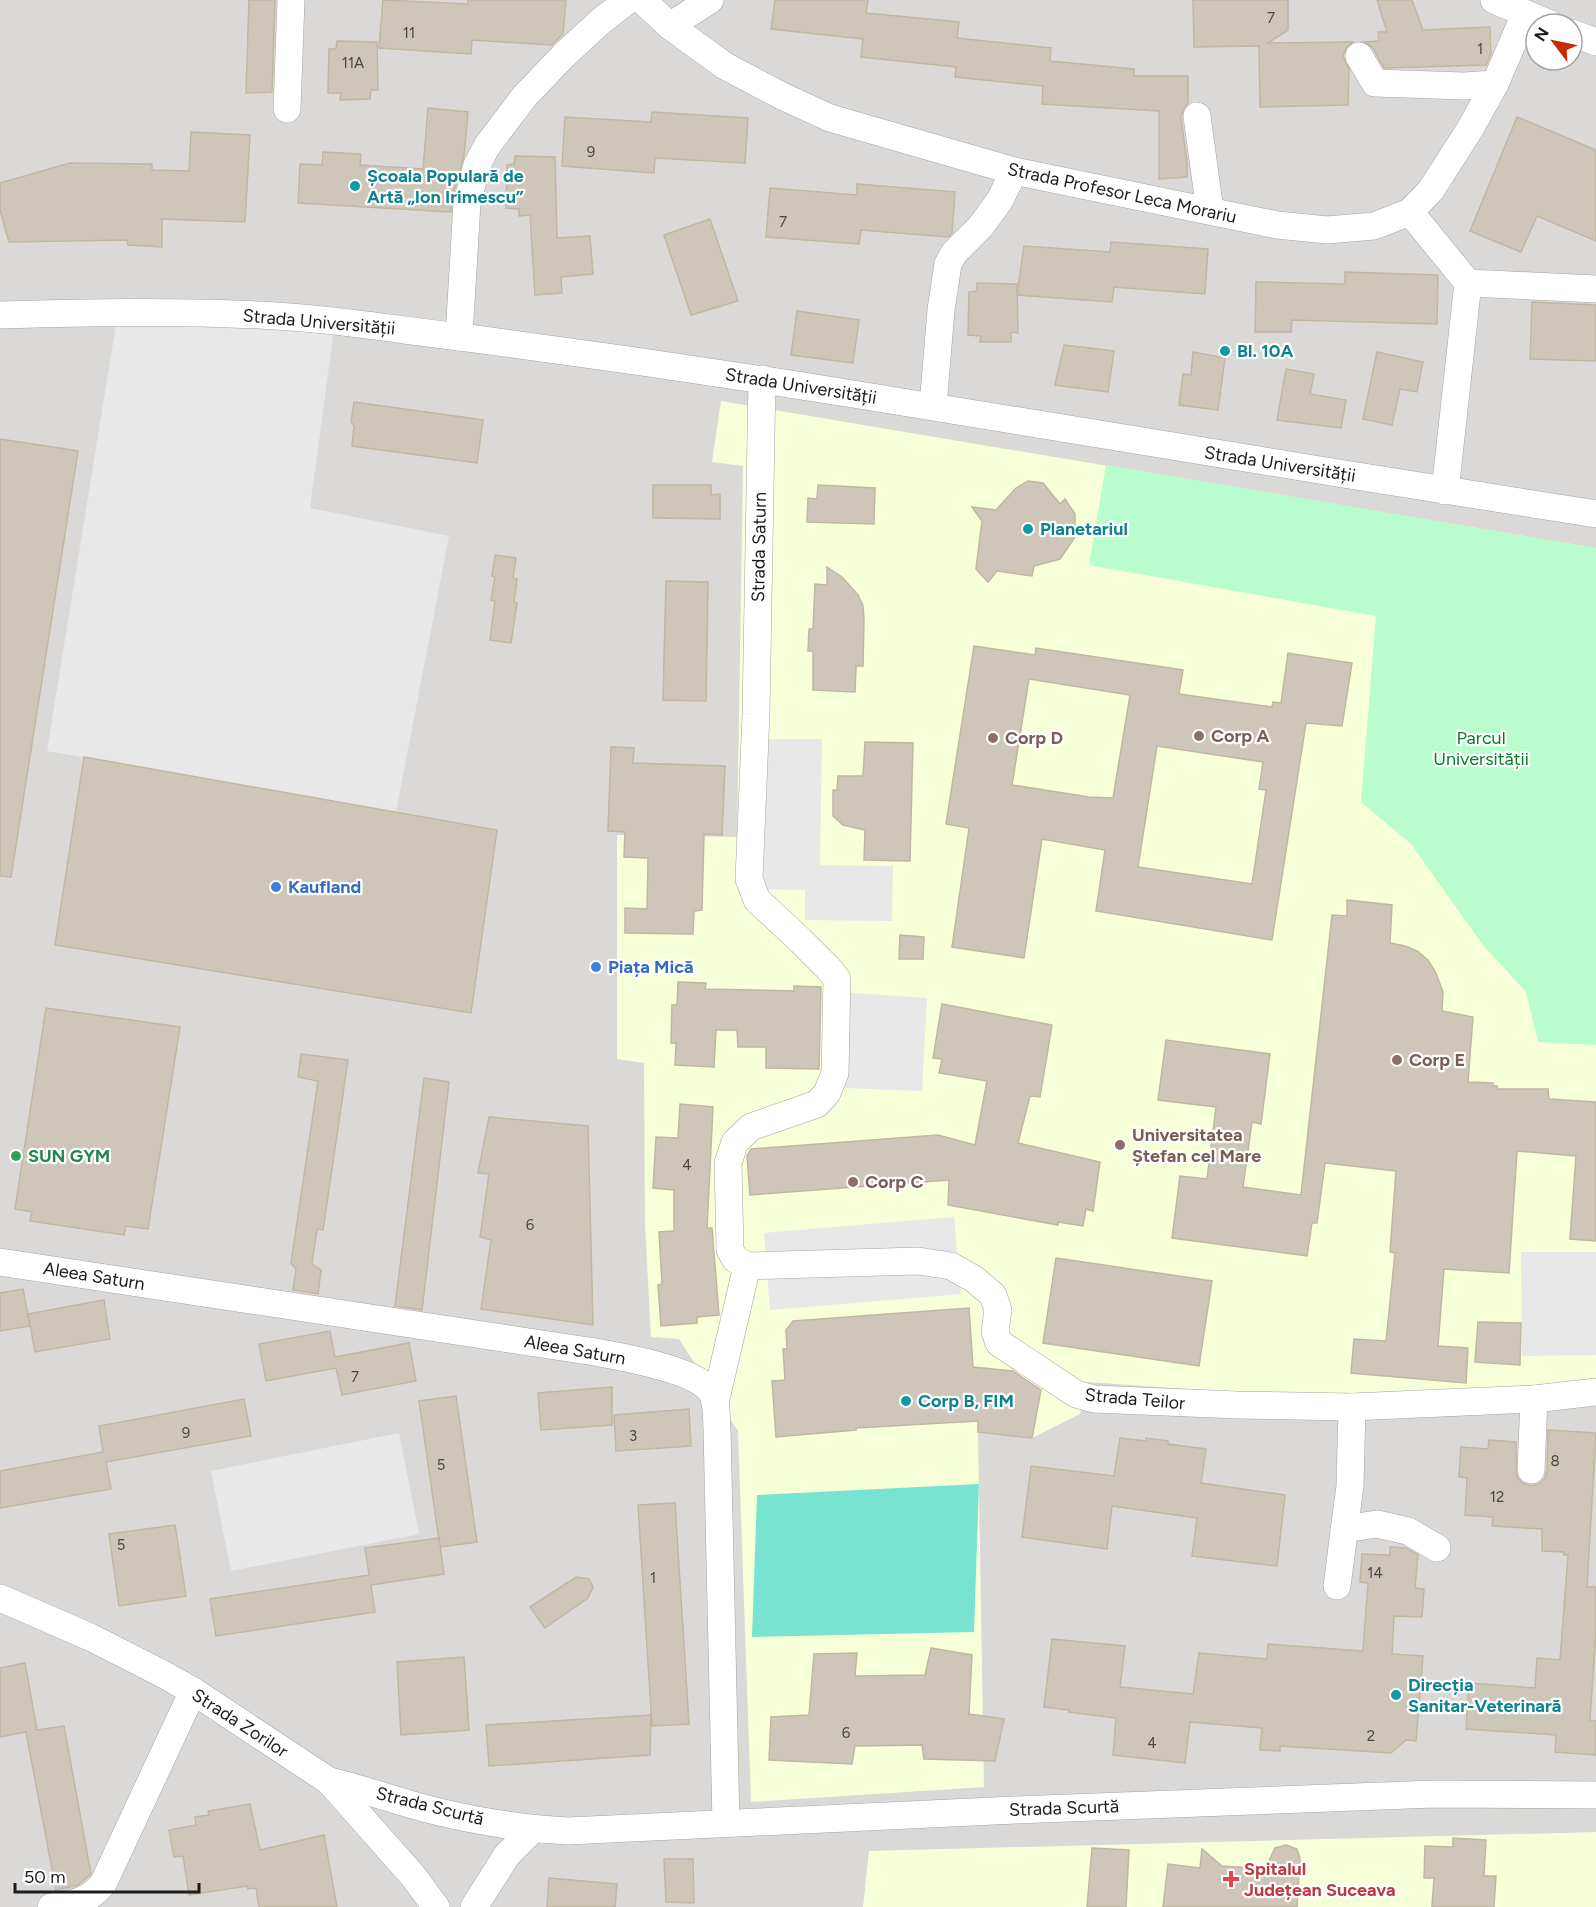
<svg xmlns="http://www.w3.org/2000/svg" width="1596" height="1907" viewBox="0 0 1596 1907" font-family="Figtree,sans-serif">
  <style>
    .residential { fill: #dad9d8; fill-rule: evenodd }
    .education { fill: #f6ffd8 }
    .park { fill: #b9fccd }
    .pitch { fill: #79e3d1 }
    .parking { fill: #e8e8e8 }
    .building { fill: #cec7b9; stroke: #c0b6a2; stroke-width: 1.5; fill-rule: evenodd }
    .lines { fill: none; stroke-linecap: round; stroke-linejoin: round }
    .minor-casing { stroke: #a3a3a3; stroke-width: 28 }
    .minor { stroke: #fff; stroke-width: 27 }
    .culture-dot { fill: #0f9aa8; stroke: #fff; stroke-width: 2 }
    .education-dot { fill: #8d6e63; stroke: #fff; stroke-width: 2 }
    .shop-dot { fill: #3f7fe0; stroke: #fff; stroke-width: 2 }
    .leisure-dot { fill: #2e9e5b; stroke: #fff; stroke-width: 2 }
    .health-dot { fill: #e0444e; stroke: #fff; stroke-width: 2 }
    .labels { text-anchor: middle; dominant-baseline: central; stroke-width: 4.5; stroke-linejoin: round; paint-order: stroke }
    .number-label { font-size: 15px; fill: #484743 }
    .culture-label { font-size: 18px; font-weight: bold; fill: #0d838f; stroke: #fff; text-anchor: start }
    .street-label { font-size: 18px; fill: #1c1c1c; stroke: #fff }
    .education-label { font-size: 18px; font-weight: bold; fill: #785e54; stroke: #fff; text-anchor: start }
    .park-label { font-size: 18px; fill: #057e2a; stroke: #fff }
    .shop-label { font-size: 18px; font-weight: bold; fill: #366cbe; stroke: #fff; text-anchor: start }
    .leisure-label { font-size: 18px; font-weight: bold; fill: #27864d; stroke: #fff; text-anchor: start }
    .health-label { font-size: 18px; font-weight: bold; fill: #be3a42; stroke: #fff; text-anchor: start }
  </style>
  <rect width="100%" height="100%" fill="#eeece0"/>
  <path class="residential" d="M 0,0 L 1596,0 L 1596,1907 L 0,1907 ZM 1536,24 L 1572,24 L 1572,60 L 1536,60 Z"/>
  <g class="education">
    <polygon points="721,401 1596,548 1596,1381 1536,1389 1321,1398 1087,1382 1080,1414 1032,1438 978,1432 984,1787 751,1802 738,1431 679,1339 651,1337 645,1226 644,1063 617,1059 617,835 737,837 743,466 712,462"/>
    <polygon points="1596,1832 1596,1907 863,1907 869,1851"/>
  </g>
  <polygon class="park" points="1106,465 1596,548 1596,1045 1538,1042 1526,992 1483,945 1411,844 1361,802 1376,616 1089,565"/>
  <polygon class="pitch" points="979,1484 974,1632 752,1637 757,1495"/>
  <g class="parking">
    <polygon points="118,312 335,321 310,508 449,536 396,812 47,751"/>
    <polygon points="763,739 822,739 820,865 893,866 892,921 805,920 805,890 761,889"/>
    <polygon points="841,992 927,998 922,1091 845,1088"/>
    <polygon points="954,1217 961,1294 770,1310 764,1233"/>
    <polygon points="1521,1252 1596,1252 1596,1355 1522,1356"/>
    <polygon points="399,1433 419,1534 231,1571 211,1471"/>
  </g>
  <g class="building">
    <polygon points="249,0 275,0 272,92 246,93"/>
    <polygon points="383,0 468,4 468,0 566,0 563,34 552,45 472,40 471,54 379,48"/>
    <polygon points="775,0 868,0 866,13 959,22 957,38 1051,48 1050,61 1134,69 1134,76 1188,76 1188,103 1183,110 1181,118 1187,162 1187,177 1159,179 1159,111 1042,104 1043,86 955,77 956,67 861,57 863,39 771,29"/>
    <polygon points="1193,0 1288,0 1288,30 1268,43 1353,42 1346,48 1343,56 1349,69 1348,105 1260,107 1259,46 1194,47"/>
    <polygon points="1377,0 1412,0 1423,30 1490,27 1491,54 1486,65 1384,68 1373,48 1364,42 1379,41 1378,32 1387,32"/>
    <polygon points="337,41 377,42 378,90 371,90 370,99 340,100 341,93 328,93 329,49 336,49"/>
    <polygon points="428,108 468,112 464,155 452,199 451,212 298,203 300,164 322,165 323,152 361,154 360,165 423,169"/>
    <polygon points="652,112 748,118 745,163 655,158 654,173 562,166 565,117 651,122"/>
    <polygon points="1517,117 1596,150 1596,241 1537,216 1521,252 1470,231"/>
    <polygon points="191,132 250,135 245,222 162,219 162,247 128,245 127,240 9,242 0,210 0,183 70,163 152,164 152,170 189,171"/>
    <polygon points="515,156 555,157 557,238 590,236 593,274 561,277 562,293 535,295 530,215 519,216 519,209 506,208 507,165 514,164"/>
    <polygon points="857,184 955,192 952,233 948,237 861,230 859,244 766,237 770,188 857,195"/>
    <polygon points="710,219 738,301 691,315 664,235"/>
    <polygon points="1111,242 1208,249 1205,294 1114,287 1112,302 1017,295 1024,246 1110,252"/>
    <polygon points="1345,272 1438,275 1437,324 1292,320 1291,332 1255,332 1256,282 1345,284"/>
    <polygon points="977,283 1017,284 1018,333 1011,332 1011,342 980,342 981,336 968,335 969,292 977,291"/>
    <polygon points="1532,302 1596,305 1596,361 1530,359"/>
    <polygon points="797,311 859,320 853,363 791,355"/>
    <polygon points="1064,345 1114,351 1108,392 1055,385"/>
    <polygon points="1193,352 1225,358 1218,410 1179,405 1183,374 1191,375"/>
    <polygon points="1377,352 1423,362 1417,392 1400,389 1392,425 1363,419"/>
    <polygon points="1286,369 1314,374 1310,394 1346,400 1341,428 1277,420"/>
    <polygon points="354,402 483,420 477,463 352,446 354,426 351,422"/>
    <polygon points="0,439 78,451 11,877 0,876"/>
    <polygon points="1028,481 1043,483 1060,504 1065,499 1075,514 1075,537 1060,559 1034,566 1032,576 997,571 988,582 976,569 982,521 972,507 996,510 1016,488"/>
    <polygon points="653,485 711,485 711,495 720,494 720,519 653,518"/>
    <polygon points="818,485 875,488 874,524 807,522 808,498 817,499"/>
    <polygon points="495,555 516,558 513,578 517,579 514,602 517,603 511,643 490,640 495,601 491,600 495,577 492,576"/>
    <polygon points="827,567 842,577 858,595 863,606 864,619 863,666 856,666 855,692 813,690 813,651 808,651 809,629 813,629 815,584 827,585"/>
    <polygon points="666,581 708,582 706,701 663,700"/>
    <path d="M 974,646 L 1035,655 L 1036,648 L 1183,670 L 1179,694 L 1272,707 L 1273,702 L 1281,703 L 1288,653 L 1352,663 L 1342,726 L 1306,723 L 1272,940 L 1096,911 L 1105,850 L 1042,839 L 1024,958 L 952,947 L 969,828 L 946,824 ZM 1029,679 L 1130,695 L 1113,798 L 1089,797 L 1012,785 ZM 1157,746 L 1263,762 L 1259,789 L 1266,790 L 1252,884 L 1138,867 Z"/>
    <polygon points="865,742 913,743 910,861 864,860 865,830 843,825 833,816 833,790 837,790 838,776 863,776"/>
    <polygon points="611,747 634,748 633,763 725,766 722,835 704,834 702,910 694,911 693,934 625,933 625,908 647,909 648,858 624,857 625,832 608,831"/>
    <polygon points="84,757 497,830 471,1013 55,945"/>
    <polygon points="1347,900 1392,905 1390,943 1405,946 1417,951 1428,960 1436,973 1443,992 1442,1011 1473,1017 1468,1082 1493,1083 1493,1086 1497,1086 1497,1089 1548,1089 1549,1099 1596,1102 1596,1241 1570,1239 1576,1156 1517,1151 1509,1273 1444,1269 1438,1346 1468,1348 1466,1383 1351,1373 1354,1339 1386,1341 1395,1253 1390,1252 1396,1171 1325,1163 1317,1223 1312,1223 1307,1256 1172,1238 1180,1176 1207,1179 1216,1107 1158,1100 1166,1040 1270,1054 1261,1124 1252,1122 1243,1187 1301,1195 1332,915 1347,916"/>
    <polygon points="900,935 924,937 923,959 899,959"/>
    <polygon points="678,982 706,983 705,989 794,991 794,986 821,987 819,1069 766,1068 766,1047 738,1047 737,1030 716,1030 714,1067 675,1065 676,1043 671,1043 672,1005 677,1005"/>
    <polygon points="942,1004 1052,1025 1040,1097 1030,1096 1018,1143 1100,1162 1093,1211 1086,1209 1083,1226 1058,1222 1058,1225 948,1205 949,1180 750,1195 747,1156 751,1149 938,1135 975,1145 987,1081 939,1073 942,1059 933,1058"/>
    <polygon points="46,1008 180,1027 148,1229 126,1226 124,1235 30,1221 32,1212 15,1209"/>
    <polygon points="301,1054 348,1060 323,1230 317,1229 312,1264 321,1270 318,1294 293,1290 296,1269 291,1263 318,1081 298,1077"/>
    <polygon points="424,1078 449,1082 422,1310 395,1306"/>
    <polygon points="680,1104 713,1107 707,1228 712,1228 719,1315 697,1317 697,1323 661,1326 658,1285 662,1284 659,1232 674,1231 674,1190 653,1188 656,1137 678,1138"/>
    <polygon points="489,1117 588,1126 593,1325 481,1309 491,1240 480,1237 489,1174 478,1173"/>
    <polygon points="1056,1258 1212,1281 1199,1366 1043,1343"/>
    <polygon points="23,1289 30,1326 0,1331 0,1293"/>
    <polygon points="104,1300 110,1339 35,1352 28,1314"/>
    <polygon points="969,1308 973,1367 1013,1371 1041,1390 1032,1438 978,1432 978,1421 856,1428 856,1430 776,1437 772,1381 785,1380 783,1349 787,1349 786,1330 793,1321"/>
    <polygon points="1478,1322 1521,1323 1520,1365 1475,1362"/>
    <polygon points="330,1331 335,1357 409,1343 416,1381 342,1395 336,1368 266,1381 259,1344"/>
    <polygon points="612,1387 612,1425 541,1430 538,1393"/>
    <polygon points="456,1396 477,1542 440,1547 419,1401"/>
    <polygon points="244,1399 251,1436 106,1462 111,1489 0,1508 0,1471 103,1452 99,1426"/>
    <polygon points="689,1409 691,1446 616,1451 614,1415"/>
    <polygon points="1548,1430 1596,1433 1587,1587 1596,1587 1596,1630 1590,1720 1596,1721 1596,1755 1555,1752 1556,1735 1466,1729 1469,1683 1535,1688 1537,1658 1560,1660 1568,1555 1564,1555 1564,1552 1542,1551 1542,1529 1492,1526 1493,1517 1465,1515 1467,1478 1459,1477 1461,1447 1488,1449 1489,1440 1516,1442 1517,1477 1523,1484 1531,1486 1539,1484 1545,1478 1547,1471"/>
    <polygon points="1120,1438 1146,1441 1146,1438 1168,1441 1168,1444 1206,1449 1201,1483 1285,1495 1277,1566 1192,1556 1197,1518 1112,1506 1107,1549 1022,1537 1031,1466 1114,1476"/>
    <polygon points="675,1503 689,1724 652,1726 638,1505"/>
    <polygon points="175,1525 186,1596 119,1606 109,1534"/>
    <polygon points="439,1538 444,1574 371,1585 375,1612 216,1636 210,1599 369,1575 365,1548"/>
    <polygon points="1390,1547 1406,1548 1418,1555 1415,1588 1424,1589 1422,1617 1394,1616 1392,1654 1423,1656 1416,1741 1406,1740 1391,1753 1280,1746 1280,1751 1260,1750 1262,1728 1190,1722 1185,1763 1113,1755 1116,1718 1069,1712 1069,1710 1044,1707 1052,1639 1125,1646 1120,1687 1193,1694 1199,1653 1267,1659 1268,1644 1363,1651 1368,1583 1360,1582 1362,1554 1390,1555"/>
    <polygon points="576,1577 589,1579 593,1587 588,1598 545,1628 530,1607"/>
    <polygon points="931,1648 972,1655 969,1714 1004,1719 995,1761 924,1759 922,1745 855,1746 852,1764 769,1760 771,1717 809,1715 814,1654 857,1653 855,1676 925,1675"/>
    <polygon points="464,1657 469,1730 401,1735 397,1662"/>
    <polygon points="25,1663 37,1730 64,1726 91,1874 78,1885 56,1890 26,1732 0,1737 0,1668"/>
    <polygon points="651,1715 650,1755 489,1766 486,1725"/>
    <polygon points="250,1804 260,1850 324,1835 337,1907 259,1907 256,1888 248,1889 247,1886 189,1895 183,1856 174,1857 169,1830 196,1825 195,1817 209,1815 208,1811"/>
    <polygon points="1453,1838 1486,1840 1484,1876 1496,1876 1494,1907 1432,1907 1434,1878 1424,1878 1425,1846 1453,1847"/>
    <polygon points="1286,1845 1297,1849 1300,1859 1297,1907 1163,1907 1168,1864 1200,1868 1202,1849 1222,1866 1265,1869 1275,1848"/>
    <polygon points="1092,1848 1129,1850 1126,1907 1087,1907"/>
    <polygon points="664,1859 693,1859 694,1903 666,1902"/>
    <polygon points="549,1878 617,1884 615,1907 547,1907"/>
  </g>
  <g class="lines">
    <defs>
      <g id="minor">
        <polyline points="642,0 670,26 725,66 784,97 830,118 1014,171 1277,225 1327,230 1374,226 1410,212 1431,190 1470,129 1495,84 1525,14"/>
        <polyline points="1494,0 1550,24"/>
        <polyline points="670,26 710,0"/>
        <polyline points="1572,33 1596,42"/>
        <polyline points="1359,56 1375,83 1464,86 1495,84"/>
        <polyline points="287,109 291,0"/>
        <polyline points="1197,116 1210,211"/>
        <polyline points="1410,212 1468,283 1445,491"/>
        <polyline points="1468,283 1596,289"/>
        <path d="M 0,315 C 86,312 173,311 259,315 C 326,318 393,329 460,337 C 591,354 722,373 853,394 C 1101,433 1348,476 1596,514"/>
        <polyline points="459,337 467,203 477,165 487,146 524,97 564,55 601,21 628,0"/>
        <polyline points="762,379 756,714 749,879 757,900 800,940 829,969 837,979 835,1073 827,1093 817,1104 751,1127 735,1142 728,1163 730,1250 735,1259 747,1266 918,1261 951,1266 974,1279 993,1295 998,1310 995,1332 999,1343 1076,1394 1094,1399 1237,1405 1352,1407 1534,1399 1596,1392"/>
        <polyline points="933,406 941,310 948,264 954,253 981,226 1000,200 1014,171"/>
        <path d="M 0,1262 L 595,1352 C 623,1357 691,1369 709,1389 C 718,1398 716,1417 717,1429 L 726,1823"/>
        <polyline points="715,1403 747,1266"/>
        <polyline points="1531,1470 1534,1399"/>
        <polyline points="1344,1529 1377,1524 1408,1531 1437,1548"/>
        <polyline points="1337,1586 1350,1486 1352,1407"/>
        <polyline points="0,1598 90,1637 161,1673 193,1691 329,1781 413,1876 436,1907"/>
        <path d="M 329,1781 C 363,1789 397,1801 431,1810 C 476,1821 522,1829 568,1831 L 1015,1810 L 1434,1794 L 1596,1795"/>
        <path d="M 51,1907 C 75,1902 85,1904 103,1884 L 193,1691"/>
        <polyline points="474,1907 507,1855 533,1829"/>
      </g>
    </defs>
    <use href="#minor" class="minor-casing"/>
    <use href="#minor" class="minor"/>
  </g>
  <g class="culture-dot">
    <circle cx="355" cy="186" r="6"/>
    <circle cx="1225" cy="351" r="6"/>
    <circle cx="1028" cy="529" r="6"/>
    <circle cx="906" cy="1401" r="6"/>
    <circle cx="1396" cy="1695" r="6"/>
  </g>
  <g class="education-dot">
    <circle cx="1199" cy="736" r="6"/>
    <circle cx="993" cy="738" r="6"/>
    <circle cx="1397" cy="1060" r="6"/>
    <circle cx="1120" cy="1145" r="6"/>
    <circle cx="853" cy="1182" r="6"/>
  </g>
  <g class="shop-dot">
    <circle cx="276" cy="887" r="6"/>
    <circle cx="596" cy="967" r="6"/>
  </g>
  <circle class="leisure-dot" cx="16" cy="1156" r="6"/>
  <path class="health-dot" d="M1228 1870h6v6h6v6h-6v6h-6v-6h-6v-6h6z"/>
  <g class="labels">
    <g class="number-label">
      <text x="1271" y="18">7</text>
      <text x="409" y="33">11</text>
      <text x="1480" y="49">1</text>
      <text x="353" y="63">11A</text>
      <text x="591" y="152">9</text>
      <text x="783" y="222">7</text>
      <text x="687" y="1165">4</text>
      <text x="530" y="1225">6</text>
      <text x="355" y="1377">7</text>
      <text x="186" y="1433">9</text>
      <text x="633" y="1436">3</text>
      <text x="1555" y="1461">8</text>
      <text x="441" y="1465">5</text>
      <text x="1497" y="1497">12</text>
      <text x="121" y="1545">5</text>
      <text x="1375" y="1573">14</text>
      <text x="653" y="1578">1</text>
      <text x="846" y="1733">6</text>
      <text x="1371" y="1736">2</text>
      <text x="1152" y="1743">4</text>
    </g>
    <g class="culture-label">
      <text x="367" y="176">Școala Populară de<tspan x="367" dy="21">Artă „Ion Irimescu”</tspan></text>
      <text x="1237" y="351">Bl. 10A</text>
      <text x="1040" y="529">Planetariul</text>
      <text x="918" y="1401">Corp B, FIM</text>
      <text x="1408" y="1685">Direcția<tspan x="1408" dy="21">Sanitar-Veterinară</tspan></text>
    </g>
    <g class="street-label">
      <text transform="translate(1122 193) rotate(12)">Strada Profesor Leca Morariu</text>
      <text transform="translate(319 322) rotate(5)">Strada Universității</text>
      <text transform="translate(801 386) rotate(9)">Strada Universității</text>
      <text transform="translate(1280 464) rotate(9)">Strada Universității</text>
      <text transform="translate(759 547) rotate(-89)">Strada Saturn</text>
      <text transform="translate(94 1276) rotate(9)">Aleea Saturn</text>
      <text transform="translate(575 1350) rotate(10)">Aleea Saturn</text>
      <text transform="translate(1135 1399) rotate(5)">Strada Teilor</text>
      <text transform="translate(240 1723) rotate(33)">Strada Zorilor</text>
      <text transform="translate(430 1806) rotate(14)">Strada Scurtă</text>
      <text transform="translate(1064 1808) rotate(-2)">Strada Scurtă</text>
    </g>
    <g class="education-label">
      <text x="1211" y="736">Corp A</text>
      <text x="1005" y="738">Corp D</text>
      <text x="1409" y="1060">Corp E</text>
      <text x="1132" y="1135">Universitatea<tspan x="1132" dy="21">Ștefan cel Mare</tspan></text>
      <text x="865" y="1182">Corp C</text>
    </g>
    <g class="park-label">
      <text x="1481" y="738">Parcul<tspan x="1481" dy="21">Universității</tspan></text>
    </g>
    <g class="shop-label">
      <text x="288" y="887">Kaufland</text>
      <text x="608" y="967">Piața Mică</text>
    </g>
    <g class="leisure-label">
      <text x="28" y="1156">SUN GYM</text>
    </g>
    <g class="health-label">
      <text x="1244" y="1869">Spitalul<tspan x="1244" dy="21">Județean Suceava</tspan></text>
    </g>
  </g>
  <g transform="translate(1554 42) rotate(302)"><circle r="28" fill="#ffffff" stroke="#a4a4a4" stroke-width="1.5"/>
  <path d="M0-4.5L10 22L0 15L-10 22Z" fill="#c72c00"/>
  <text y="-9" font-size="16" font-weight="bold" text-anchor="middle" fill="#1c1c1c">N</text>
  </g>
  <path d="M15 1883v9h184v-9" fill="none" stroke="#1c1c1c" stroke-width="3"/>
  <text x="24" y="1883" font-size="18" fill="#1c1c1c" stroke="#ffffff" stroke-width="4.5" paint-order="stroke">50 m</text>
</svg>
